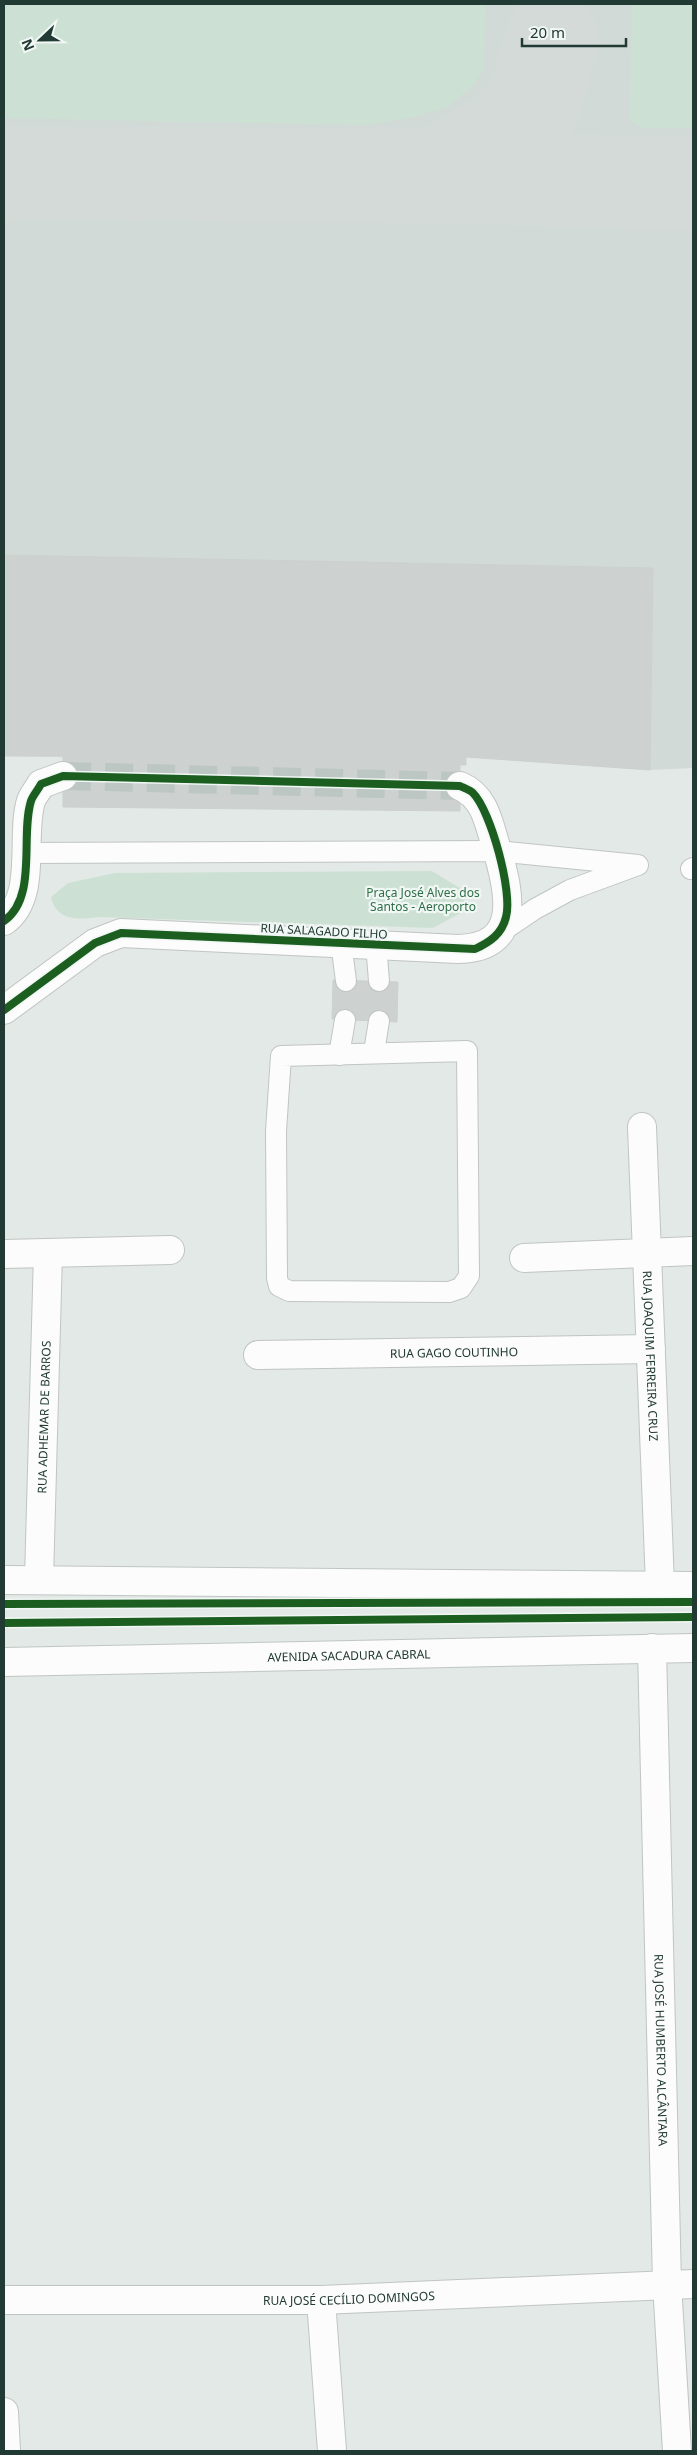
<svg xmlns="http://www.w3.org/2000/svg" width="697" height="2455" viewBox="0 0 697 2455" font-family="'Noto Sans',sans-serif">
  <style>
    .built { fill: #d1dad6 }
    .green { fill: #cce1d3 }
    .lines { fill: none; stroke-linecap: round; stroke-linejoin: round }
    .taxiway { stroke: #d4dad8; stroke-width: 94 }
    .building { fill: #cdd2d0; stroke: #ccd1cf }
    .street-tunnel { stroke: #bcc6c2; stroke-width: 28; stroke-dasharray: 28 14; stroke-linecap: butt }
    .lane-casing { stroke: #c0c5c3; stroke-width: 22 }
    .street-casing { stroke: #c0c5c3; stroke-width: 30 }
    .secondary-casing { stroke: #bfc6c3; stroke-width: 30 }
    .lane { stroke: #fbfcfb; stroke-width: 20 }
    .street { stroke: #fbfcfb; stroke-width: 28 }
    .secondary { stroke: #fbfcfb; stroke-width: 28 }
    .cycleway-casing { stroke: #f1f7f4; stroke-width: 11 }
    .cycleway { stroke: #1b5e20; stroke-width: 8 }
    .labels { text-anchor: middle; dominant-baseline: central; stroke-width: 4.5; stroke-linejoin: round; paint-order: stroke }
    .park-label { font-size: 12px; fill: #2e6f47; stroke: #f1f7f4 }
    .street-label { font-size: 12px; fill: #223a34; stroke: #f1f7f4 }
  </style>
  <rect width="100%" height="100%" fill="#e3e9e6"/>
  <polygon class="built" points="4,4 693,4 693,768 650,770 466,757 466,765 460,765 4,756"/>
  <g class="green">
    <polygon points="4,4 485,4 484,67 475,83 449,106 415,117 365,125 4,118"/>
    <polygon points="632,4 693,4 693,128 642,128 630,120"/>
    <path d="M 432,871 L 466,892 L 468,909 L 433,928 L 99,917 C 78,920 56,921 51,897 L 68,883 L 115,873 Z"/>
  </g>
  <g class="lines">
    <g class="taxiway">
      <polyline points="4,173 436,176 508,133 534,103 552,40"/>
      <polyline points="436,176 641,183 693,183"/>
    </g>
  </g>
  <g class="building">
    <polygon points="4,555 653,568 650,770 466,757 466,765 460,765 460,811 63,807 63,756 4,756"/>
    <polygon points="333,980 398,982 397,1022 332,1019"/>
  </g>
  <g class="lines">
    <polyline class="street-tunnel" points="63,776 460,786"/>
    <defs>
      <g id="lane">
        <polyline points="27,853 497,851 638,865 570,890 535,909 498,934"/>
        <polyline points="691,869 693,868"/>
        <polyline points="341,942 346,981"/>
        <polyline points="376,944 379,981"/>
        <polygon points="467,1051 469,1276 461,1288 449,1292 289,1291 279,1286 277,1278 276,1131 281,1056"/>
        <polyline points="374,1052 379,1021"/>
        <polyline points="339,1055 345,1020"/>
      </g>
      <g id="street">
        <path d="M 4,921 C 38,897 20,836 31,801 C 33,795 38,790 41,784 L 63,776"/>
        <path d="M 4,1010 L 95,943 L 121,933 L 458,949 C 522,948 510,893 497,850 C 489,825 486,797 460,786"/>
        <path id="s1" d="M 642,1127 L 660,1585"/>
        <polyline points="4,1254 170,1250"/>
        <polyline points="524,1258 693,1251"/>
        <path id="s2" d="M 258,1355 L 651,1349"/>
        <path id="s3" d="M 39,1579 L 48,1253"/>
        <path id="s4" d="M 652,1648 L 667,2284 L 677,2451"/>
        <path id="s5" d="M 4,2300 L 321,2300 L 693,2284"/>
        <polyline points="321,2300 332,2451"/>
        <polyline points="4,2412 6,2451"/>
      </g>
      <g id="secondary">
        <polyline points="4,1580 693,1586"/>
        <path id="s6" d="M 4,1662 L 693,1648"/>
      </g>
    </defs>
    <use href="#lane" class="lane-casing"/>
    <use href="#street" class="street-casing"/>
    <use href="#secondary" class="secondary-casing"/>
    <use href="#lane" class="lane"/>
    <use href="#street" class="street"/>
    <use href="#secondary" class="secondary"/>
    <defs>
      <g id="cycleway">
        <path d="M 4,921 C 38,897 20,836 31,801 C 33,795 38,790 41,784 L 63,776 L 460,786 C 464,788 470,790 473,793 C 491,811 513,893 506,917 C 502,934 490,942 475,949 L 121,933 L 95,943 L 4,1010"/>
        <polyline points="4,1604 693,1602"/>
        <polyline points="4,1623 693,1617"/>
      </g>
    </defs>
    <use href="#cycleway" class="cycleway-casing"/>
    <use href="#cycleway" class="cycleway"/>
  </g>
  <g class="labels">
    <g class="park-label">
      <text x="423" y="892">Praça José Alves dos<tspan x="423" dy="14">Santos - Aeroporto</tspan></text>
    </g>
    <g class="street-label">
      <text transform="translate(324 931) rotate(3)">RUA SALAGADO FILHO</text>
      <text stroke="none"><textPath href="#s2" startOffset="196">RUA GAGO COUTINHO</textPath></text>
      <text stroke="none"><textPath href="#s1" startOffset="229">RUA JOAQUIM FERREIRA CRUZ</textPath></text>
      <text stroke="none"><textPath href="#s3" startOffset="162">RUA ADHEMAR DE BARROS</textPath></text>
      <text stroke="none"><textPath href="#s6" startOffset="345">AVENIDA SACADURA CABRAL</textPath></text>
      <text stroke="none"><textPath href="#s4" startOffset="402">RUA JOSÉ HUMBERTO ALCÂNTARA</textPath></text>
      <text stroke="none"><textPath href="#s5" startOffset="345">RUA JOSÉ CECÍLIO DOMINGOS</textPath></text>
    </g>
  </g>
  <rect width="697" height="2455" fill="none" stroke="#223a34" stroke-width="10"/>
  <g transform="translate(40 40) rotate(248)" stroke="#f1f7f4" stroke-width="4" paint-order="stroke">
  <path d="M0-4L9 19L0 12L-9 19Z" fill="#223a34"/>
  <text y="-8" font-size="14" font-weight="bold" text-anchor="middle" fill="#223a34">N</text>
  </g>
  <path d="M522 38v8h104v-8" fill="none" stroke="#223a34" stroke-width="2.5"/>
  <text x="530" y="38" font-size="15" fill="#223a34" stroke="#f1f7f4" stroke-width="4" paint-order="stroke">20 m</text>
</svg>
